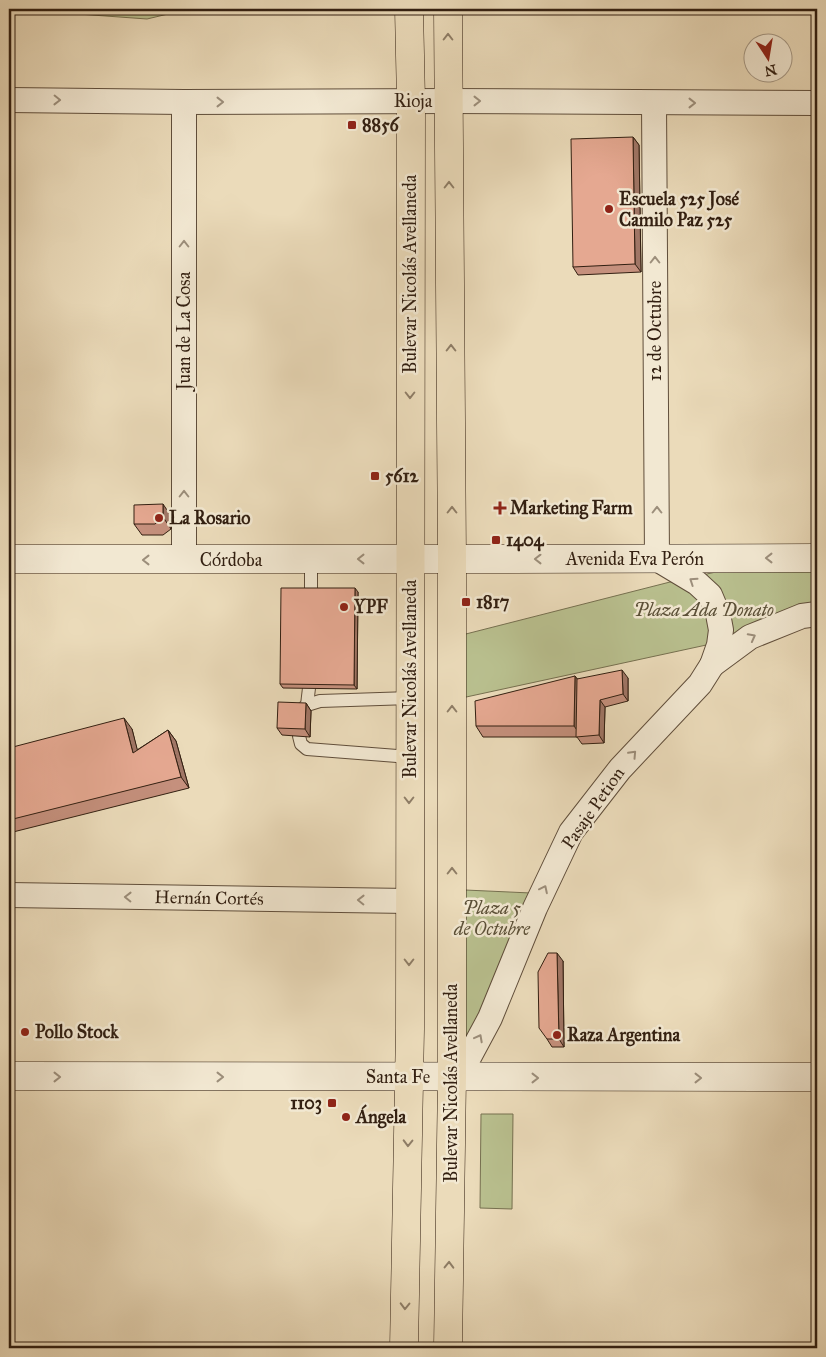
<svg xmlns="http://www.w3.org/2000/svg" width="826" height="1357" viewBox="0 0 826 1357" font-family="'IM FELL Great Primer',serif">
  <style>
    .green { fill: #b9c08f; stroke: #767050 }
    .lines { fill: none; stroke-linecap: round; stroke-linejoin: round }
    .lane-casing { stroke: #604e3b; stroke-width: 14 }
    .street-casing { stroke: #604e3b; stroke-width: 26 }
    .secondary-casing { stroke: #321f11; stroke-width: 29 }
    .primary-casing { stroke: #321f11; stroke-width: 29 }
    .lane { stroke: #f2e8d2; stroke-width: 12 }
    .street { stroke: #f2e8d2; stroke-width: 24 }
    .secondary { stroke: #f2e8d2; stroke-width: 28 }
    .primary { stroke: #ebdbba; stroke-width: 28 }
    .wall { fill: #c5907d; stroke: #321f11 }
    .shaded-wall { fill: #a07666; stroke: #321f11 }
    .building { fill: #e5a891; stroke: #321f11 }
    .oneway { stroke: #8e7d66 }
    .oneway2 { stroke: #9c8e7b }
    .poi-dot { fill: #8f2418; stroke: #f2e8d2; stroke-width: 2 }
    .labels { text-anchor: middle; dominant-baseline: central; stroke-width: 5; stroke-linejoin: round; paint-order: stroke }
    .street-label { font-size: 18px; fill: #321f11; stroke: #f2e8d2 }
    .poi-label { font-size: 18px; font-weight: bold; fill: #321f11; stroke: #f2e8d2; text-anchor: start }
    .park-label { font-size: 18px; font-style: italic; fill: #5a4f37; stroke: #f2e8d2 }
  </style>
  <rect width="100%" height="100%" fill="#ebdbba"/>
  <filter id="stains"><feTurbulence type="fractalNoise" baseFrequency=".004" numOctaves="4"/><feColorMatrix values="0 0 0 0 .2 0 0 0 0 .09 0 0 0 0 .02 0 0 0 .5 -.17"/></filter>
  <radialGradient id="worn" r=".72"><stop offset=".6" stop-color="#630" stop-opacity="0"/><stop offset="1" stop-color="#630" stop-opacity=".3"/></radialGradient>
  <g class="green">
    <polygon points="9,9 189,9 147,19"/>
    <polygon points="817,567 817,609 734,639 457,699 458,636 670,582 716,572"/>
    <polygon points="465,890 531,893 465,1048"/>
    <polygon points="481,1114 513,1114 512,1209 480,1208"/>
  </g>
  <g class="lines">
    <defs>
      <g id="lane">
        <polyline points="311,592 311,559"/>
        <polyline points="307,705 309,688"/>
        <polyline points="299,711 307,705 320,701 410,698"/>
        <polyline points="299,736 301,744 307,749 410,757"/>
      </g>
      <g id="street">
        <polyline points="9,100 184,102 449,101 817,103"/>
        <polyline points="184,560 184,102"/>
        <polyline points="712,665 750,637 802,616 817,614"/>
        <polyline points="9,895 409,901"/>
        <polyline points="452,1077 468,1059 490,1018 535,908 571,832 620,769 700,684 712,665 719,645 721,630 718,614 710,595 697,583 657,559 654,103"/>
      </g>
      <g id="secondary">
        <polyline points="9,559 506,559 817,558"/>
        <polyline points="9,1076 817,1077"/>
      </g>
      <g id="primary">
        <polyline points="448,9 452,559 452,1077 448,1348"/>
        <polyline points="404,1348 410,1029 411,101 409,9"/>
      </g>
    </defs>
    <use href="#lane" class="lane-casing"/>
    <use href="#street" class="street-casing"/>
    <use href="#secondary" class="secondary-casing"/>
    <use href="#primary" class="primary-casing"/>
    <use href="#lane" class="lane"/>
    <use href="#street" class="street"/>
    <use href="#secondary" class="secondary"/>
    <use href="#primary" class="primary"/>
  </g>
  <g class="wall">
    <polygon points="633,137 639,145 641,272 578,275 573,267"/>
    <polygon points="171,516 171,529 163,535 142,535 134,524"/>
    <polygon points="358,592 357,689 283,688 280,684"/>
    <polygon points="575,676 577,679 628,678 628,701 605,707 604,743 582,744 577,737 483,737 476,726"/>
    <polygon points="306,703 311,711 310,737 282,735 277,728"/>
    <polygon points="132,729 137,750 168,730 176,741 189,788 9,833 9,748"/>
    <polygon points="563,961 564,1047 552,1047 547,1039"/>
  </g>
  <g class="shaded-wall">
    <polygon points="633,137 639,145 641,272 635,264"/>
    <polygon points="163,504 171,516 171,529 163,517"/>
    <polygon points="355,588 358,592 357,689 354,685"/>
    <polygon points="622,670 628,678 628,701 623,694"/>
    <polygon points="575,676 583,687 582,737 574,726"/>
    <polygon points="600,700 605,707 604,743 599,735"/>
    <polygon points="306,703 311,711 310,737 305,729"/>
    <polygon points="124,718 132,729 141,764 133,753"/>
    <polygon points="168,730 176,741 189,788 181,777"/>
    <polygon points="557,953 563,961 564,1047 559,1039"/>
  </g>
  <g class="building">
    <polygon points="633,137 635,264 573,267 571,139"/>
    <polygon points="163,504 163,517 155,524 134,524 134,505"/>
    <polygon points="281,588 355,588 354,685 280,684"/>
    <polygon points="622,670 623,694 600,700 599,735 576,737 577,679"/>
    <polygon points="575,676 574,726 476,726 475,701"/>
    <polygon points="278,702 306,703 305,729 277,728"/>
    <polygon points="124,718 133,753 168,730 181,777 9,820 9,748"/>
    <polygon points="548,953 557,953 559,1039 547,1039 539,1028 538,972"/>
  </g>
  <defs><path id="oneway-chevron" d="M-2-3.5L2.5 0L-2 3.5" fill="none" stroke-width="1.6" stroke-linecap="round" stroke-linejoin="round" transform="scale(1.25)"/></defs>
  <g class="oneway">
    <use href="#oneway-chevron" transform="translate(448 37) rotate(-90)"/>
    <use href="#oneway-chevron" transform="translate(449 185) rotate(-90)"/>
    <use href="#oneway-chevron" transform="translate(451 348) rotate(-90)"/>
    <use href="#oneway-chevron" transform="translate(410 395) rotate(90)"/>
    <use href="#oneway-chevron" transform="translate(452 510) rotate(-90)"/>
    <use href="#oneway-chevron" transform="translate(452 709) rotate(-90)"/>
    <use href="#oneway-chevron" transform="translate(409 800) rotate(90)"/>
    <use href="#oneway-chevron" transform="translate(452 871) rotate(-90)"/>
    <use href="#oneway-chevron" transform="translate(409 962) rotate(90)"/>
    <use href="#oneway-chevron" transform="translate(408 1143) rotate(91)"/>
    <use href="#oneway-chevron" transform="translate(449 1265) rotate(-89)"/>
    <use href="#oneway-chevron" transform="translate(405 1306) rotate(91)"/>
  </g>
  <g class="oneway2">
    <use href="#oneway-chevron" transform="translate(57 100) rotate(1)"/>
    <use href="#oneway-chevron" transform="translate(477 101)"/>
    <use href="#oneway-chevron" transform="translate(220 102)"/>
    <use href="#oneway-chevron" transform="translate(692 103)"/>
    <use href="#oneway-chevron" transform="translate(184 244) rotate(-90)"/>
    <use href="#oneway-chevron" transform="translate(655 260) rotate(-90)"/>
    <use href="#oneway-chevron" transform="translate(184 494) rotate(-90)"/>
    <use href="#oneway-chevron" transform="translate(657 510) rotate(-90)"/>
    <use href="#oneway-chevron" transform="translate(769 558) rotate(180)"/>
    <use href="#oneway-chevron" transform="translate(361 559) rotate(180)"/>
    <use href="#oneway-chevron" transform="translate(538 559) rotate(180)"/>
    <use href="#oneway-chevron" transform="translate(146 560) rotate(-180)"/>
    <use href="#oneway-chevron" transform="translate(693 581) rotate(-146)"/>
    <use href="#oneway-chevron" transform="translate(752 637) rotate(-28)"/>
    <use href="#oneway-chevron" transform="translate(633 754) rotate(-47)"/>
    <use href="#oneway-chevron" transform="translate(544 889) rotate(-64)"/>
    <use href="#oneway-chevron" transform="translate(128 897) rotate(-179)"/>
    <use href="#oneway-chevron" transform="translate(361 900) rotate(-179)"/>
    <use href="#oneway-chevron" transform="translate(479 1038) rotate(-62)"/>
    <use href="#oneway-chevron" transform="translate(57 1077)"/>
    <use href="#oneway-chevron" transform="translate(220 1077)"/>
    <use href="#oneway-chevron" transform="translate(535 1078)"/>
    <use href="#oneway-chevron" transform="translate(698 1078)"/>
  </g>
  <g class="poi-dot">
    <rect x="347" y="120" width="10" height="10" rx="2.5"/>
    <circle cx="609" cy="209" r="5"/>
    <rect x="370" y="471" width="10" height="10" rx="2.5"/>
    <path d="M497.5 500.5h5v5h5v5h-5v5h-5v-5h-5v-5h5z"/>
    <circle cx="159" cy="518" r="5"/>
    <rect x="491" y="535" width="10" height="10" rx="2.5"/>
    <rect x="461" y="597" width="10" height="10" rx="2.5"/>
    <circle cx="344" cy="607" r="5"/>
    <circle cx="25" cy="1032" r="5"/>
    <circle cx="557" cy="1035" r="5"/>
    <rect x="327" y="1098" width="10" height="10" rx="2.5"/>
    <circle cx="346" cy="1117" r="5"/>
  </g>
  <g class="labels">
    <g class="street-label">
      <text x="413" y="101">Rioja</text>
      <text transform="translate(410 274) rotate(-90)">Bulevar Nicolás Avellaneda</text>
      <text transform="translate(184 331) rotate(-90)">Juan de La Cosa</text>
      <text transform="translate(655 331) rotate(-90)">12 de Octubre</text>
      <text x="635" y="559">Avenida Eva Perón</text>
      <text x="231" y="560">Córdoba</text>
      <text transform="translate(410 679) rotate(-90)">Bulevar Nicolás Avellaneda</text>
      <text transform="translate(593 808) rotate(-55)">Pasaje Petion</text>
      <text transform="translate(209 898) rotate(1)">Hernán Cortés</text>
      <text x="398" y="1077">Santa Fe</text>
      <text transform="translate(451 1083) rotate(-90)">Bulevar Nicolás Avellaneda</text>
    </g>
    <g class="poi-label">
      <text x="362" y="125">8856</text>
      <text x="619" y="199">Escuela 525 José<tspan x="619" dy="21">Camilo Paz 525</tspan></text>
      <text x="385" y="476">5612</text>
      <text x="510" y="508">Marketing Farm</text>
      <text x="169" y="518">La Rosario</text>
      <text x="506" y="540">1404</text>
      <text x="476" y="602">1817</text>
      <text x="354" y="607">YPF</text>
      <text x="35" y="1032">Pollo Stock</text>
      <text x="567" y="1035">Raza Argentina</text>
      <text x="322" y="1103" text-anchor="end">1103</text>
      <text x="356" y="1117">Ángela</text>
    </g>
    <g class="park-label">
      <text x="704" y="610">Plaza Ada Donato</text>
      <text x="492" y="908">Plaza 5<tspan x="492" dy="21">de Octubre</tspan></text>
    </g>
  </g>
  <rect width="826" height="1357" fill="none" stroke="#ebdbba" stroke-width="30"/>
  <rect x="10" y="10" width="806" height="1337" fill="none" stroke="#321f11" stroke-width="2.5"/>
  <rect x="15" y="15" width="796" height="1327" fill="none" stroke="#321f11"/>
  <g transform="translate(768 58) rotate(168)"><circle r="24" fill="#f2e8d2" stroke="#a59885"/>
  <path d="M0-4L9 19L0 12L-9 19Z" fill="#8f2418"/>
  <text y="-8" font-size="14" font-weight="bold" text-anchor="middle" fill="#321f11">N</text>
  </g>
  <rect width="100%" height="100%" filter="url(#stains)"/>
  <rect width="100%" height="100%" fill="url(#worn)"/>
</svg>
